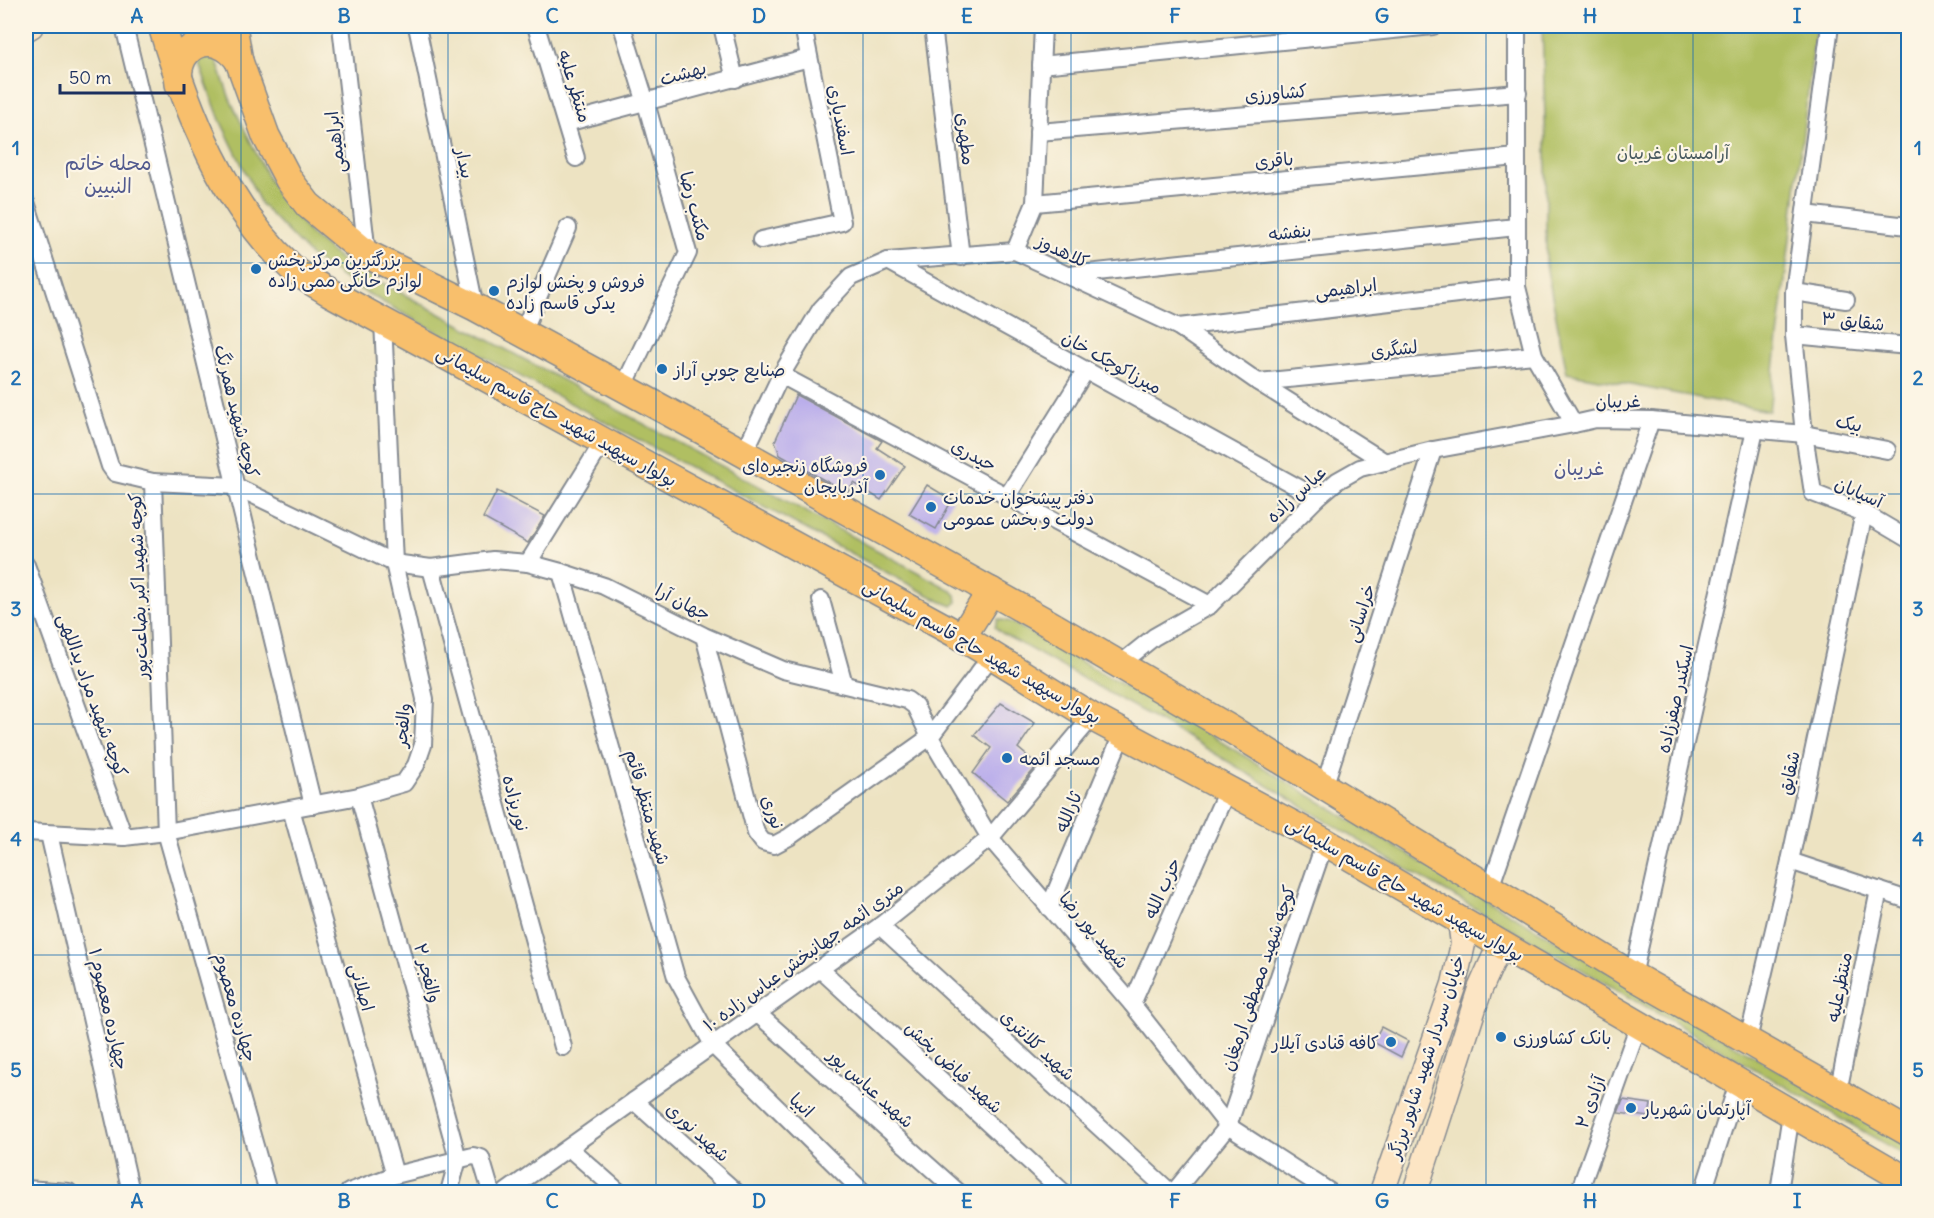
<svg xmlns="http://www.w3.org/2000/svg" width="1934" height="1218" viewBox="0 0 1934 1218" font-family="Delius,'Playpen Sans Arabic',sans-serif">
  <style>
    .green { fill: #b0bf62; stroke: #667760; stroke-width: 1.5 }
    .building { fill: #baadeb }
    .lines { fill: none; stroke-linecap: round; stroke-linejoin: round }
    .minor-casing { stroke: #848990; stroke-width: 20 }
    .secondary-casing { stroke: #848990; stroke-width: 27 }
    .primary-casing { stroke: #848990; stroke-width: 30 }
    .minor { stroke: #fff; stroke-width: 16 }
    .secondary { stroke: #fce5c4; stroke-width: 24 }
    .primary { stroke: #f8bf6c; stroke-width: 27 }
    .grid { fill: none; stroke: #1f6fb2; stroke-width: 1.5; stroke-opacity: 0.55 }
    .poi-dot { fill: #1f6fb2; stroke: #fcf5e5; stroke-width: 2 }
    .labels { text-anchor: middle; dominant-baseline: central; stroke-width: 4.5; stroke-linejoin: round; paint-order: stroke }
    .street-label { font-size: 18px; fill: #1b2f5e; stroke: #fcf5e5 }
    .park-label { font-size: 18px; fill: #485a5f; stroke: #fcf5e5 }
    .poi-label { font-size: 18px; fill: #1b2f5e; stroke: #fcf5e5; text-anchor: start }
    .neighbourhood-label { font-size: 20px; fill: #535b8f; stroke: #fcf5e5 }
    .neatline { fill: none; stroke: #1f6fb2; stroke-width: 2 }
    .grid-label { font-size: 20px; text-anchor: middle; font-weight: bold; fill: #1f6fb2 }
  </style>
  <rect width="100%" height="100%" fill="#fcf5e5"/>
  <filter id="ink" filterUnits="userSpaceOnUse"><feTurbulence type="fractalNoise" baseFrequency=".0167" numOctaves="2"/><feDisplacementMap in="SourceGraphic" scale="12" xChannelSelector="R" yChannelSelector="G"/><feConvolveMatrix kernelMatrix="1 2 1 2 8 2 1 2 1" color-interpolation-filters="sRGB"/></filter>
  <filter id="wash" filterUnits="userSpaceOnUse"><feTurbulence type="fractalNoise" baseFrequency=".008" numOctaves="4" result="noise"/><feDisplacementMap in="SourceGraphic" scale="24" xChannelSelector="R" yChannelSelector="G"/><feGaussianBlur stdDeviation="1.35" result="paint"/><feColorMatrix in="noise" values="0 0 0 0 0 0 0 0 0 0 0 0 0 0 0 0 0 1.4 0 .05"/><feComposite in="paint" operator="in"/></filter>
  <g filter="url(#wash)">
    <rect width="100%" height="100%" fill="#ede3c2"/>
    <g class="green">
      <polygon points="1542,26 1816,26 1769,411 1567,373 1546,265 1546,147"/>
      <polygon points="210,52 217,62 230,99 270,182 311,235 344,262 951,590 956,595 957,602 952,606 940,601 413,319 358,288 311,256 261,204 220,120 197,58"/>
      <polygon points="998,619 1011,622 1180,717 1372,833 1908,1146 1908,1157 1403,867 1174,729 1003,634 995,627"/>
    </g>
    <g id="blocks">
      <g class="building">
        <polygon points="796,395 882,441 877,448 905,466 881,500 854,483 847,493 780,455 775,441"/>
        <polygon points="927,485 952,500 936,529 909,514"/>
        <polygon points="497,491 545,516 528,543 483,518"/>
        <polygon points="1001,703 1035,723 1018,748 1038,765 1007,801 973,773 991,748 974,735"/>
        <polygon points="1381,1027 1408,1041 1401,1057 1373,1042"/>
        <polygon points="1623,1100 1651,1104 1649,1117 1618,1113"/>
      </g>
    </g>
  </g>
  <g filter="url(#ink)">
    <use href="#blocks" fill-opacity="0" stroke="#848990" stroke-width="1.5"/>
    <g class="lines">
      <defs>
        <g id="minor">
          <polyline points="124,26 313,805"/>
          <polyline points="341,26 367,254"/>
          <polyline points="417,26 475,307"/>
          <polyline points="536,26 576,158"/>
          <polyline points="622,26 646,103 688,253 623,388"/>
          <polyline points="722,26 735,79"/>
          <polyline points="933,26 961,257"/>
          <polyline points="1517,26 1517,287 1534,355 1574,424 1596,419 1651,420 1804,434 1794,335 1794,292 1830,26"/>
          <polyline points="1041,65 1433,26"/>
          <polyline points="566,123 809,58"/>
          <polyline points="1038,132 1518,93"/>
          <polyline points="26,202 110,466 115,473 153,482 166,832 268,1192"/>
          <polyline points="1035,203 1517,157"/>
          <polyline points="1805,214 1908,226"/>
          <polyline points="761,240 842,222 803,26"/>
          <polyline points="1015,251 1035,203 1043,26"/>
          <polyline points="888,261 1317,498"/>
          <polyline points="1069,275 1516,227"/>
          <polyline points="1794,292 1846,300"/>
          <polyline points="1179,327 1517,287"/>
          <polyline points="522,334 568,228"/>
          <polyline points="1794,335 1908,346"/>
          <polyline points="781,375 1210,605"/>
          <polyline points="1258,382 1534,355"/>
          <polyline points="1887,450 1804,434 1813,493 1864,513 1908,539"/>
          <polyline points="744,453 781,375 821,309 851,277 888,261 1015,251 1179,327 1258,382 1385,462"/>
          <polyline points="153,482 235,486 394,563 431,568 493,560 528,563 561,572 604,586 704,636 783,670 907,700 915,706 930,737 789,837 774,845 763,842 756,833 704,636"/>
          <polyline points="1008,495 1086,370"/>
          <polyline points="528,563 603,442"/>
          <polyline points="26,565 124,837"/>
          <polyline points="431,568 563,1047"/>
          <polyline points="561,572 676,977 713,1045 863,1192"/>
          <polyline points="821,600 844,684"/>
          <polyline points="992,655 930,737 990,838 1132,1004 1228,1126 1330,1192"/>
          <polyline points="1119,665 1154,637 1210,605 1317,498 1337,481 1360,468 1433,450 1574,424"/>
          <polyline points="1324,787 1433,450"/>
          <polyline points="359,796 458,1159 449,1192"/>
          <polyline points="291,809 395,1175"/>
          <polyline points="26,832 124,837 166,832 359,796 404,783 416,765 423,745 425,699 394,563 383,321"/>
          <polyline points="49,834 131,1192"/>
          <polyline points="1790,861 1908,900"/>
          <polyline points="1490,888 1651,420"/>
          <polyline points="1049,908 1123,732"/>
          <polyline points="880,926 1170,1192"/>
          <polyline points="820,969 1063,1192"/>
          <polyline points="1633,976 1755,430"/>
          <polyline points="1132,1004 1228,788"/>
          <polyline points="758,1014 958,1192"/>
          <polyline points="1748,1040 1790,861 1864,513"/>
          <polyline points="1838,1092 1879,890"/>
          <polyline points="634,1101 736,1192"/>
          <polyline points="569,1148 619,1192"/>
          <polyline points="26,1189 69,1192"/>
          <polyline points="349,1192 395,1175 473,1156 481,1158 491,1192"/>
          <polyline points="506,1192 880,926 990,838 1092,717"/>
          <polyline points="1174,1192 1228,1126 1325,842"/>
          <polyline points="1579,1192 1639,1024"/>
          <polyline points="1703,1192 1738,1083"/>
          <polyline points="1779,1192 1791,1114"/>
        </g>
        <g id="secondary">
          <polyline points="26,29 31,26"/>
          <polyline points="1382,1192 1454,984 1463,944 1460,921"/>
          <polyline points="1415,1192 1480,989 1494,958 1504,945"/>
        </g>
        <g id="primary">
          <path d="M 162,26 C 187,111 224,205 291,267 C 302,277 317,284 329,292 L 962,637 L 1092,717 L 1325,842 L 1908,1181"/>
          <polyline points="233,26 239,61 266,136 289,180 308,205 367,254 475,307 709,434 1048,623 1232,730 1633,976 1908,1132"/>
          <path d="M 179,84 C 173,43 216,27 239,61"/>
          <polyline points="962,637 991,591"/>
        </g>
      </defs>
      <use href="#minor" class="minor-casing"/>
      <use href="#secondary" class="secondary-casing"/>
      <use href="#primary" class="primary-casing"/>
      <use href="#minor" class="minor"/>
      <use href="#secondary" class="secondary"/>
      <use href="#primary" class="primary"/>
    </g>
  </g>
  <path class="grid" d="M 241,26 L 241,1192M 448,26 L 448,1192M 656,26 L 656,1192M 863,26 L 863,1192M 1071,26 L 1071,1192M 1278,26 L 1278,1192M 1486,26 L 1486,1192M 1693,26 L 1693,1192M 26,263 L 1908,263M 26,494 L 1908,494M 26,724 L 1908,724M 26,955 L 1908,955"/>
  <g class="poi-dot">
    <circle cx="256" cy="269" r="6"/>
    <circle cx="494" cy="291" r="6"/>
    <circle cx="662" cy="369" r="6"/>
    <circle cx="880" cy="475" r="6"/>
    <circle cx="931" cy="507" r="6"/>
    <circle cx="1007" cy="758" r="6"/>
    <circle cx="1501" cy="1037" r="6"/>
    <circle cx="1391" cy="1042" r="6"/>
    <circle cx="1631" cy="1108" r="6"/>
  </g>
  <g class="labels">
    <g class="street-label">
      <text transform="translate(683 73) rotate(-15)">بهشت</text>
      <text transform="translate(575 86) rotate(73)">منتظر علیه</text>
      <text transform="translate(1276 93) rotate(-5)">کشاورزی</text>
      <text transform="translate(841 120) rotate(79)">اسفندیاری</text>
      <text transform="translate(966 139) rotate(83)">مطهری</text>
      <text transform="translate(335 142) rotate(-97)">ابراهیمی</text>
      <text transform="translate(1274 160) rotate(-5)">باقری</text>
      <text transform="translate(465 163) rotate(78)">بیدار</text>
      <text transform="translate(695 206) rotate(75)">مکتب رضا</text>
      <text transform="translate(1290 232) rotate(-6)">بنفشه</text>
      <text transform="translate(1063 251) rotate(25)">کلاهدوز</text>
      <text transform="translate(1346 288) rotate(-7)">ابراهیمی</text>
      <text transform="translate(1853 321) rotate(6)">شقایق ۳</text>
      <text transform="translate(1394 349) rotate(-6)">لشگری</text>
      <text transform="translate(1112 362) rotate(29)">میرزاکوچک خان</text>
      <text transform="translate(1618 401) rotate(-1)">غریبان</text>
      <text transform="translate(237 411) rotate(76)">کوچه شهید همرنگ</text>
      <text transform="translate(557 416) rotate(29)">بولوار سپهبد شهید حاج قاسم سلیمانی</text>
      <text transform="translate(1849 423) rotate(11)">بیک</text>
      <text transform="translate(974 455) rotate(28)">حیدری</text>
      <text transform="translate(1859 492) rotate(24)">آسیابان</text>
      <text transform="translate(1296 494) rotate(-43)">عباس زاده</text>
      <text transform="translate(138 586) rotate(-92)">کوچه شهید اکبر بضاعت‌پور</text>
      <text transform="translate(683 602) rotate(27)">جهان آرا</text>
      <text transform="translate(1360 613) rotate(-72)">خراسانی</text>
      <text transform="translate(982 651) rotate(30)">بولوار سپهبد شهید حاج قاسم سلیمانی</text>
      <text transform="translate(93 695) rotate(70)">کوچه شهید مراد یداللهی</text>
      <text transform="translate(1675 699) rotate(-77)">اسکندر صفرزاده</text>
      <text transform="translate(402 725) rotate(-85)">والفجر</text>
      <text transform="translate(1789 773) rotate(-78)">شقایق</text>
      <text transform="translate(516 803) rotate(75)">نوریزاده</text>
      <text transform="translate(648 807) rotate(74)">شهید منتظر قائم</text>
      <text transform="translate(773 812) rotate(70)">نوری</text>
      <text transform="translate(1068 812) rotate(-67)">ثارالله</text>
      <text transform="translate(1162 888) rotate(-66)">حزب الله</text>
      <text transform="translate(1405 889) rotate(30)">بولوار سپهبد شهید حاج قاسم سلیمانی</text>
      <text transform="translate(1094 930) rotate(49)">شهید پور رضا</text>
      <text transform="translate(803 956) rotate(-36)">۱۰ متری ائمه جهانبخش عباس زاده</text>
      <text transform="translate(428 973) rotate(75)">والفجر ۲</text>
      <text transform="translate(1258 978) rotate(-71)">کوچه شهید مصطفی ارمغان</text>
      <text transform="translate(362 987) rotate(74)">اصلانی</text>
      <text transform="translate(1839 987) rotate(-79)">منتظرعلیه</text>
      <text transform="translate(236 1007) rotate(74)">چهارده معصوم</text>
      <text transform="translate(109 1009) rotate(77)">چهارده معصوم ۱</text>
      <text transform="translate(1038 1045) rotate(43)">شهید کلانتری</text>
      <text transform="translate(1426 1057) rotate(-72)">خیابان سردار شهید شاپور برزگر</text>
      <text transform="translate(954 1067) rotate(43)">شهید فیاض بخش</text>
      <text transform="translate(871 1088) rotate(42)">شهید عباس پور</text>
      <text transform="translate(1590 1102) rotate(-70)">آزادی ۲</text>
      <text transform="translate(802 1105) rotate(44)">انبیا</text>
      <text transform="translate(698 1132) rotate(42)">شهید نوری</text>
    </g>
    <g class="park-label">
      <text x="1673" y="152">آرامستان غریبان</text>
    </g>
    <g class="poi-label">
      <text x="268" y="259">بزرگترین مرکز پخش<tspan x="268" dy="21">لوازم خانگی ممی زاده</tspan></text>
      <text x="506" y="281">فروش و پخش لوازم<tspan x="506" dy="21">یدکی قاسم زاده</tspan></text>
      <text x="674" y="369">صنايع چوبي آراز</text>
      <text x="868" y="465" text-anchor="end">فروشگاه زنجیره‌ای<tspan x="868" dy="21">آذربایجان</tspan></text>
      <text x="943" y="497">دفتر پیشخوان خدمات<tspan x="943" dy="21">دولت و بخش عمومی</tspan></text>
      <text x="1019" y="758">مسجد ائمه</text>
      <text x="1513" y="1037">بانک کشاورزی</text>
      <text x="1379" y="1042" text-anchor="end">کافه قنادی آیلار</text>
      <text x="1643" y="1108">آپارتمان شهریار</text>
    </g>
    <g class="neighbourhood-label">
      <text x="108" y="162">محله خاتم<tspan x="108" dy="23">النبیین</tspan></text>
      <text x="1579" y="467">غریبان</text>
    </g>
  </g>
  <rect width="1934" height="1218" fill="none" stroke="#fcf5e5" stroke-width="66"/>
  <path d="M60 84v9h124v-9" fill="none" stroke="#1b2f5e" stroke-width="3"/>
  <text x="69" y="84" font-size="18" fill="#1b2f5e" stroke="#fcf5e5" stroke-width="4.5" paint-order="stroke">50 m</text>
  <rect x="33" y="33" width="1868" height="1152" class="neatline"/>
  <g class="grid-label">
    <text x="137" y="23">A</text>
    <text x="344" y="23">B</text>
    <text x="552" y="23">C</text>
    <text x="759" y="23">D</text>
    <text x="967" y="23">E</text>
    <text x="1175" y="23">F</text>
    <text x="1382" y="23">G</text>
    <text x="1590" y="23">H</text>
    <text x="1797" y="23">I</text>
    <text x="16" y="155">1</text>
    <text x="1918" y="155">1</text>
    <text x="16" y="385">2</text>
    <text x="1918" y="385">2</text>
    <text x="16" y="616">3</text>
    <text x="1918" y="616">3</text>
    <text x="16" y="846">4</text>
    <text x="1918" y="846">4</text>
    <text x="16" y="1077">5</text>
    <text x="1918" y="1077">5</text>
    <text x="137" y="1208">A</text>
    <text x="344" y="1208">B</text>
    <text x="552" y="1208">C</text>
    <text x="759" y="1208">D</text>
    <text x="967" y="1208">E</text>
    <text x="1175" y="1208">F</text>
    <text x="1382" y="1208">G</text>
    <text x="1590" y="1208">H</text>
    <text x="1797" y="1208">I</text>
  </g>
</svg>
